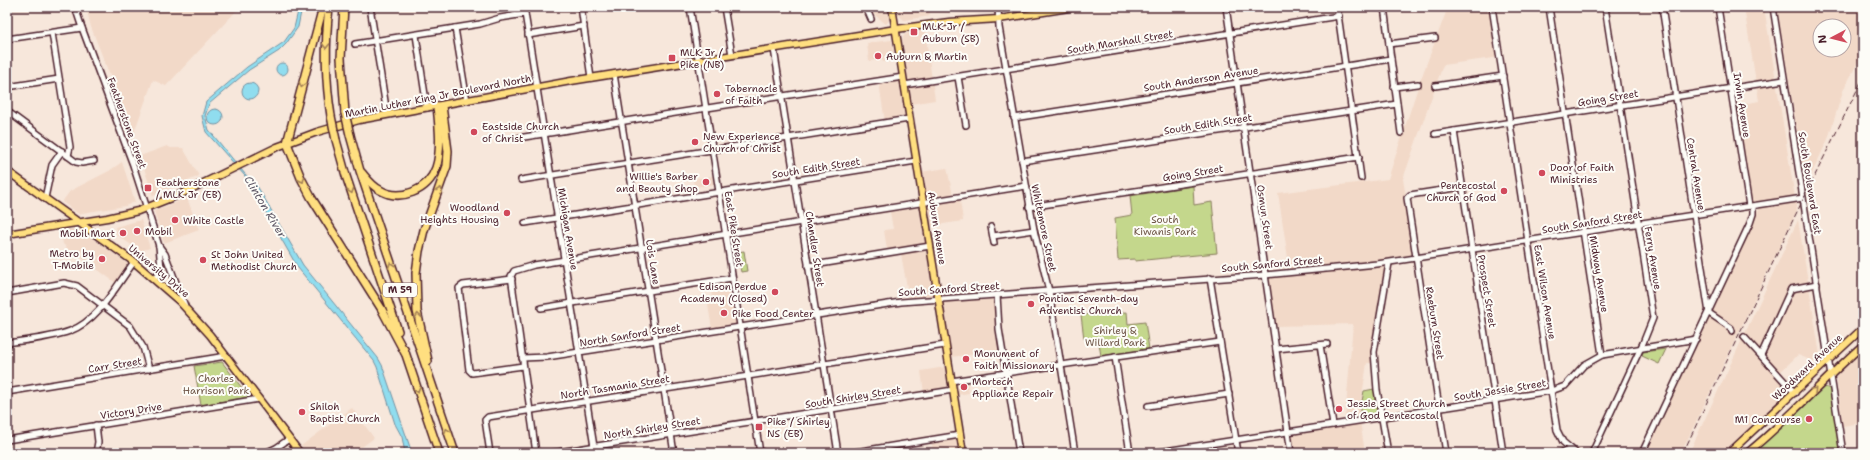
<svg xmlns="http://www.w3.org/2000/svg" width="1870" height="460" viewBox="0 0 1870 460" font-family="'Shantell Sans',sans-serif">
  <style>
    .built { fill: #f2d9c8; fill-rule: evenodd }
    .green { fill: #c4d78c; stroke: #877b5c }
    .water { fill: #90ddef; stroke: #7491a1 }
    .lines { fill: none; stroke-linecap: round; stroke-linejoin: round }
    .minor-casing { stroke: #4a1f2b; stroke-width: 8 }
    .major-casing { stroke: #4a1f2b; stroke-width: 9 }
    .highway-casing { stroke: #4a1f2b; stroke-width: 10 }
    .minor { stroke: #fdfcf7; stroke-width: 5 }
    .major { stroke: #ffdf80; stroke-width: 6 }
    .highway { stroke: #ffdf80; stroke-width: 7 }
    .rail { stroke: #4a1f2b; stroke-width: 1; stroke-dasharray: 6 3; stroke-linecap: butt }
    .highway-bridge-casing { stroke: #4a1f2b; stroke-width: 10; stroke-linecap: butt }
    .highway-bridge { stroke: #ffdf80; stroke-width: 7 }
    .oneway { stroke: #a47f56 }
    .poi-dot { fill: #d1495b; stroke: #fdfcf7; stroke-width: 1.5 }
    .labels { text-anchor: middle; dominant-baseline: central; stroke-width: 4; stroke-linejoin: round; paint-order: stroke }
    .shield { fill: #fdfcf7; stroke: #806168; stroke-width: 1 }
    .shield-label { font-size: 9px; font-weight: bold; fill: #4a1f2b }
    .poi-label { font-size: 10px; fill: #4a1f2b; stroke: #fdfcf7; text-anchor: start }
    .street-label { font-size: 10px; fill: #4a1f2b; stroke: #fdfcf7 }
    .park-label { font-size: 10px; fill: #6f5648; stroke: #fdfcf7 }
    .water-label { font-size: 11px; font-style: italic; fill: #5f5866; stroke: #fdfcf7 }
  </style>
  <rect width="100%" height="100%" fill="#f7e7db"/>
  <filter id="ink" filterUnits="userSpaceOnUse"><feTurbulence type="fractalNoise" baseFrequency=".025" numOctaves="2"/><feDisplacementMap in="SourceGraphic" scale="8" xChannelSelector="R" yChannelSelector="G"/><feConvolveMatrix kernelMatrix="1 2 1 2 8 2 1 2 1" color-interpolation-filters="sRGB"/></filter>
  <g filter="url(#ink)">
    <g class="built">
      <polygon points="86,7 240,7 166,86 153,80 133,135 91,27"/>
      <polygon points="865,7 888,7 890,19 886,24"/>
      <polygon points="897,7 929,7 930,16 904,20 898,15"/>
      <polygon points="1448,7 1493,7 1500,57 1443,65 1403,179 1416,258 1389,262 1375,347 1375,363 1367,363 1359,416 1345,419 1353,324 1276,326 1268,274 1290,271 1278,193 1388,179 1419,84"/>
      <polygon points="1744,7 1764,7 1797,210 1681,453 1646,453 1759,209 1758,203 1749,204 1734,106 1759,101"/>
      <path d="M 1777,7 L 1863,7 L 1863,52 L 1843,91 L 1828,139 L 1806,186 ZM 1820,26 L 1844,26 L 1844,50 L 1820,50 Z"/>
      <polygon points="925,31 935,100 911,104 902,40 904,35 908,33"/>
      <polygon points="892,40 895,60 883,62 882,59 869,61 867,43"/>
      <polygon points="900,80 906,118 885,122 879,83"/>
      <polygon points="167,146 171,148 183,148 199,176 153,196 140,156"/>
      <polygon points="122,162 135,202 125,206 82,213 81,215 77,213 62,202 70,191 109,171"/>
      <polygon points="947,168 954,200 960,200 963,221 930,226 921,172"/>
      <polygon points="714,176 715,184 694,187 693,179"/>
      <polygon points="187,198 199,230 164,243 154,211"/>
      <polygon points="920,207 926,244 887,250 884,230 893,229 890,212"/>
      <polygon points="141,220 150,248 140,251 117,235 115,227"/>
      <polygon points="1798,220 1820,355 1813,361 1798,355 1777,375 1788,390 1789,394 1724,453 1689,453"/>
      <polygon points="80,229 128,264 116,283 79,256 74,256 63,244 61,230"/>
      <polygon points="924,250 927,251 934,295 931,297 909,298 901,254"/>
      <polygon points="731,281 738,325 712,329 708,305 713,304 710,284"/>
      <polygon points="994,299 994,321 998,351 951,357 942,302"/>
      <polygon points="1862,352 1863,377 1857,383 1856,386 1861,423 1843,426 1836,375"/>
      <polygon points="945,367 949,389 924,393 921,371"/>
      <polygon points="967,382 969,393 957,395 956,385 958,383"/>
      <polygon points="352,408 374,438 354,453 306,453 301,446"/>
      <polygon points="1360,421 1365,453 1294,453 1291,432"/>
      <polygon points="957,439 960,453 933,453 932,443"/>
    </g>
    <g class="green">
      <polygon points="1193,186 1194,205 1212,202 1217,253 1135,261 1135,259 1118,260 1115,218 1132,215 1130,196"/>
      <polygon points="744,251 747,271 741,272 737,252"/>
      <polygon points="1127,312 1128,324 1145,322 1149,349 1101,356 1098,337 1084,339 1081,315"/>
      <polygon points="1666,349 1659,364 1642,356 1643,352"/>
      <polygon points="222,362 249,397 201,405 194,366"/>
      <polygon points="1825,387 1830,389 1840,453 1746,453 1822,388"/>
      <polygon points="1374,389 1377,413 1359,416 1364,391"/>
    </g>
    <g class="water">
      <polygon points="299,7 302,7 298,27 286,44 279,51 249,70 209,104 205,116 209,130 245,174 256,184 303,265 378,358 382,365 412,453 405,453 402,437 395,424 377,367 374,361 298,268 245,176 206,132 202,116 206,102 247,67 284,42 294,28"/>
      <circle cx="282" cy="69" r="6"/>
      <circle cx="250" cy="91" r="8"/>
      <circle cx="215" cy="117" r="8"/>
    </g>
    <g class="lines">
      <defs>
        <g id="minor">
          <polyline points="75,7 82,28 133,165 159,246 161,268 155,279"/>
          <polyline points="370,7 387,114"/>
          <polyline points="524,7 595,453"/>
          <polyline points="581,7 591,78"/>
          <polyline points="690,7 760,453"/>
          <polyline points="724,7 732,55"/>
          <polyline points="862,7 868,12 871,19"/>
          <polyline points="998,7 999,27 1034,230 1049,291 1075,453"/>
          <polyline points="1226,7 1291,453"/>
          <polyline points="1337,7 1361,178"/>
          <polyline points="1384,7 1401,133"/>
          <polyline points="1492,7 1557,430 1563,442 1576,453"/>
          <polyline points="1549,7 1602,355"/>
          <polyline points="1662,7 1709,313 1731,328 1732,331"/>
          <polyline points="1718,7 1749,206"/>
          <polyline points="1773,7 1843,453"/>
          <polyline points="455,28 467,101"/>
          <polyline points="52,33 70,147 68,156"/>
          <polyline points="416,35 427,108"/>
          <polyline points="528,35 584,26"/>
          <polyline points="7,39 82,28"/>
          <polyline points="355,44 480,24 500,18 525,14"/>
          <polyline points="1389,44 1435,38"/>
          <polyline points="774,49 838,453"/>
          <polyline points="614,74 674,453"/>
          <polyline points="958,77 966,125"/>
          <polyline points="904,85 1339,16"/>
          <polyline points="1435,86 1503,76"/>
          <polyline points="7,87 59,79"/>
          <polyline points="1394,87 1418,84"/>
          <polyline points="7,111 76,162 82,163 94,161"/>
          <polyline points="1014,118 1391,59"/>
          <polyline points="1454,131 1503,453"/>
          <polyline points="1435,134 1784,80"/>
          <polyline points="518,138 903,77"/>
          <polyline points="1022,161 1397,104"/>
          <polyline points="521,180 909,119"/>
          <polyline points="45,198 52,165 62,151"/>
          <polyline points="1029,207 1359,157"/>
          <polyline points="525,223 916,161"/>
          <polyline points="991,227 994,243"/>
          <polyline points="993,236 1034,230"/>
          <polyline points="159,246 165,254 185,306"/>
          <polyline points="808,266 930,246"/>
          <polyline points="1210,278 1238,453"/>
          <polyline points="512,279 463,285 459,288 469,370 472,373 523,366"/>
          <polyline points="7,293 64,283 77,286 130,326 143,347 149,369"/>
          <polyline points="997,295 999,329 1019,453"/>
          <polyline points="541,308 732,278"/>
          <polyline points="1744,337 1795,393"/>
          <path d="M 7,343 C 28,340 51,338 70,331 C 99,320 116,286 134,262"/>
          <polyline points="1320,345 1333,425"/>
          <polyline points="1276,349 1327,344"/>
          <polyline points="1761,355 1791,289 1817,284"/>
          <polyline points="1115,357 1130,453"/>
          <polyline points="522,358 547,357 901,302 1265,275 1377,264 1803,198"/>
          <polyline points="951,381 1220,342"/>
          <polyline points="7,392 226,356"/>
          <polyline points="1148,406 1229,394"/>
          <polyline points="96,425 98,442 96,453"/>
          <polyline points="7,440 259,399"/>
          <polyline points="265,453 276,448 289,439"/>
          <polyline points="490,453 485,420 488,417 945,345"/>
          <polyline points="536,453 511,276 514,271 534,265 1026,186"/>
          <polyline points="552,453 953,390"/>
          <polyline points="849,453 960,435"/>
          <polyline points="1152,453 1551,391 1565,386 1584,365 1602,355 1696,339"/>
          <polyline points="1388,453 1377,390 1374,352 1389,263"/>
          <polyline points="1446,453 1407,198 1410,195 1462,187"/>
          <polyline points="1561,453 1571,449"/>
          <polyline points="1592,453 1643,343 1653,318 1605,7"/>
          <polyline points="1642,453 1750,223 1753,214 1753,206"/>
        </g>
        <g id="major">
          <polyline points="892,7 963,453"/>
          <polyline points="7,171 134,262 179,301 210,335 300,453"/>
          <polyline points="7,234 107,218 138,211 181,194 277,147 317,132 359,120 571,81 896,29 949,22 999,19 1075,7"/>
          <polyline points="1729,453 1863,328"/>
          <path d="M 1747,453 C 1788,420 1823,380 1863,345"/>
        </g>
        <g id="highway">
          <polyline points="323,7 287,143 301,178 311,197 381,308 405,353"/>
          <path d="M 329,7 C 325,43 325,79 331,116"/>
          <polyline points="344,7 341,58 345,113"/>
          <polyline points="350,135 360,171 455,453"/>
          <polyline points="336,140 346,176 398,331"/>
          <path d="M 362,173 C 367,179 372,186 380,190 C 400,202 428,191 436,168 C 442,150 439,125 437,106"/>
          <polyline points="404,349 439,453"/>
          <polyline points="428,361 417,311 416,273 419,251 424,230 447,166 448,151 442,106"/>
        </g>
      </defs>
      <use href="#minor" class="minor-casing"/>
      <use href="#major" class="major-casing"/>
      <use href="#highway" class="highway-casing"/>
      <use href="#minor" class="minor"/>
      <use href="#major" class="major"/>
      <use href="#highway" class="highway"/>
      <polyline class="rail" points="1683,453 1792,222 1863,78"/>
      <defs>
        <g id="highway-bridge">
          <polyline points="345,113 350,135"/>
          <polyline points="331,116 336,140"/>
        </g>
      </defs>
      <use href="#highway-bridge" class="highway-bridge-casing"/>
      <use href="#highway-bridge" class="highway-bridge"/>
    </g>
    <defs><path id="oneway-chevron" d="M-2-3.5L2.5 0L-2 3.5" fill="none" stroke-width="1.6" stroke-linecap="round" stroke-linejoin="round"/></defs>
    <g class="oneway">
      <use href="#oneway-chevron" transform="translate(326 46) rotate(91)"/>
      <use href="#oneway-chevron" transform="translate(302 85) rotate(105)"/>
      <use href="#oneway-chevron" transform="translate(302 180) rotate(65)"/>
      <use href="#oneway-chevron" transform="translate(440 190) rotate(-68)"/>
      <use href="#oneway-chevron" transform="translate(351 191) rotate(72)"/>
      <use href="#oneway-chevron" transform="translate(391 265) rotate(-109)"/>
      <use href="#oneway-chevron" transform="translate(418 316) rotate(-99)"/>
      <use href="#oneway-chevron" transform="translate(417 390) rotate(72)"/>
      <use href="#oneway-chevron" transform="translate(1814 390) rotate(-45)"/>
      <use href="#oneway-chevron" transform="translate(447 431) rotate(-109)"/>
    </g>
  </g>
  <g class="poi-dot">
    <rect x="910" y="28" width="8" height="8" rx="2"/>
    <circle cx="878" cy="56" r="4"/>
    <rect x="668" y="54" width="8" height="8" rx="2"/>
    <circle cx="717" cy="94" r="4"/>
    <circle cx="474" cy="132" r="4"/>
    <circle cx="695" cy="142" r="4"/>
    <circle cx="1542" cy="173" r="4"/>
    <circle cx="706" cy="182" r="4"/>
    <rect x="144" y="184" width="8" height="8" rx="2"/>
    <circle cx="1504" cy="191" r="4"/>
    <circle cx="507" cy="213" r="4"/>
    <circle cx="175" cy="220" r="4"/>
    <circle cx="137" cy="231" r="4"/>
    <circle cx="123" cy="233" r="4"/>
    <circle cx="102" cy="259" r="4"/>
    <circle cx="203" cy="260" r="4"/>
    <circle cx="775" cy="292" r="4"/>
    <circle cx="1031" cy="304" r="4"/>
    <circle cx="724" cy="313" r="4"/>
    <circle cx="966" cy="359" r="4"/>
    <circle cx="964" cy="387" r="4"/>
    <circle cx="1339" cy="409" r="4"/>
    <circle cx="302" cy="412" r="4"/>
    <circle cx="1809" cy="419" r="4"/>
    <rect x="755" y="423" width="8" height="8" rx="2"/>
  </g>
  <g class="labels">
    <rect class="shield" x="383" y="283" width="34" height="14" rx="3"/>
    <g class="shield-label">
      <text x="400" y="290">M 59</text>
    </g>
    <g class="poi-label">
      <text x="922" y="26">MLK Jr /<tspan x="922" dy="12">Auburn (SB)</tspan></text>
      <text x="680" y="52">MLK Jr /<tspan x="680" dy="12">Pike (NB)</tspan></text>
      <text x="886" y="56">Auburn &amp; Martin</text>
      <text x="725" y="88">Tabernacle<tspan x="725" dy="12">of Faith</tspan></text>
      <text x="482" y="126">Eastside Church<tspan x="482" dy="12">of Christ</tspan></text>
      <text x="703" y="136">New Experience<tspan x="703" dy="12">Church of Christ</tspan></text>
      <text x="1550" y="167">Door of Faith<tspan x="1550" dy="12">Ministries</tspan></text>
      <text x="698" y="176" text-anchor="end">Willie's Barber<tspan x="698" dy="12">and Beauty Shop</tspan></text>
      <text x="156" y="182">Featherstone<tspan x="156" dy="12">/ MLK Jr (EB)</tspan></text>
      <text x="1496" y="185" text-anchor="end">Pentecostal<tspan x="1496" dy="12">Church of God</tspan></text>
      <text x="499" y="207" text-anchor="end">Woodland<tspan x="499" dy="12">Heights Housing</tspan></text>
      <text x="183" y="220">White Castle</text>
      <text x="145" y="231">Mobil</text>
      <text x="115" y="233" text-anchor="end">Mobil Mart</text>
      <text x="94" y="253" text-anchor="end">Metro by<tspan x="94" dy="12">T-Mobile</tspan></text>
      <text x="211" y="254">St John United<tspan x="211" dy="12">Methodist Church</tspan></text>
      <text x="767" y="286" text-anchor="end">Edison Perdue<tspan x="767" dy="12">Academy (Closed)</tspan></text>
      <text x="1039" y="298">Pontiac Seventh-day<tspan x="1039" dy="12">Adventist Church</tspan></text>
      <text x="732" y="313">Pike Food Center</text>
      <text x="974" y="353">Monument of<tspan x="974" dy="12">Faith Missionary</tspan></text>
      <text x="972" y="381">Mortech<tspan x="972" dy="12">Appliance Repair</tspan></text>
      <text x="1347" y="403">Jessie Street Church<tspan x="1347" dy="12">of God Pentecostal</tspan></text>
      <text x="310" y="406">Shiloh<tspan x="310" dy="12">Baptist Church</tspan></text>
      <text x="1801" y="419" text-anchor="end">M1 Concourse</text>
      <text x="767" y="421">Pike / Shirley<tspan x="767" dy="12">NS (EB)</tspan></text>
    </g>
    <g class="street-label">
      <text transform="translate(1120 42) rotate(-9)">South Marshall Street</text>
      <text transform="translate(1201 79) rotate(-9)">South Anderson Avenue</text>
      <text transform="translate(438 96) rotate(-11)">Martin Luther King Jr Boulevard North</text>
      <text transform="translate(1608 98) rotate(-9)">Going Street</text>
      <text transform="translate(1742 105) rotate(81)">Irwin Avenue</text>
      <text transform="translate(127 123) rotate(70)">Featherstone Street</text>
      <text transform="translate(1208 124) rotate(-9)">South Edith Street</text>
      <text transform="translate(816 168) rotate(-9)">South Edith Street</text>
      <text transform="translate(1193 173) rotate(-9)">Going Street</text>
      <text transform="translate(1696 174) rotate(81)">Central Avenue</text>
      <text transform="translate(1810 183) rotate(81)">South Boulevard East</text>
      <text transform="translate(1265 217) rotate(82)">Osmun Street</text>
      <text transform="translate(1592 222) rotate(-9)">South Sanford Street</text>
      <text transform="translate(937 228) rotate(81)">Auburn Avenue</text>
      <text transform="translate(1044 228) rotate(78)">Whittemore Street</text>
      <text transform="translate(568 229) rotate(81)">Michigan Avenue</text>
      <text transform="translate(734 229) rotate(81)">East Pike Street</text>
      <text transform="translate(815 249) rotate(81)">Chandler Street</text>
      <text transform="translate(1653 258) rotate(81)">Ferry Avenue</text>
      <text transform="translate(653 262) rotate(81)">Lois Lane</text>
      <text transform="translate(1272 264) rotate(-5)">South Sanford Street</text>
      <text transform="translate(159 271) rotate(40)">University Drive</text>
      <text transform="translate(1599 274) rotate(81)">Midway Avenue</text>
      <text transform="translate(949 289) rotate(-4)">South Sanford Street</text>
      <text transform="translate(1487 291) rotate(81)">Prospect Street</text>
      <text transform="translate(1545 292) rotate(81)">East Wilson Avenue</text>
      <text transform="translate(1435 323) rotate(81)">Raeburn Street</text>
      <text transform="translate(630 335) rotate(-9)">North Sanford Street</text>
      <text transform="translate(115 365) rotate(-9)">Carr Street</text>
      <text transform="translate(1807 367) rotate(-43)">Woodward Avenue</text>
      <text transform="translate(615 387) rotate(-9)">North Tasmania Street</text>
      <text transform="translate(1500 390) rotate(-9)">South Jessie Street</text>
      <text transform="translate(853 397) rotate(-9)">South Shirley Street</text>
      <text transform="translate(131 411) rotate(-9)">Victory Drive</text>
      <text transform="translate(652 428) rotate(-9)">North Shirley Street</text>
    </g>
    <g class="park-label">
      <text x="1165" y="219">South<tspan x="1165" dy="12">Kiwanis Park</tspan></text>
      <text x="1115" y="330">Shirley &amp;<tspan x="1115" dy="12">Willard Park</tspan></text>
      <text x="216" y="378">Charles<tspan x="216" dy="12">Harrison Park</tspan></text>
    </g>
    <g class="water-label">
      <text transform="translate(265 207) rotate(59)">Clinton River</text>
    </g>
  </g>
  <rect width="1870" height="460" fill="none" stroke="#fdfcf7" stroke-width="24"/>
  <rect x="12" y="12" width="1846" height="436" fill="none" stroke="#4a1f2b" stroke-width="1.5" filter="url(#ink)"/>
  <g transform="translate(1832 38) rotate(263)"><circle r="19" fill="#fdfcf7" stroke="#b5a4a5"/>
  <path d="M0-3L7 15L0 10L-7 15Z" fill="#d1495b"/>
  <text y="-6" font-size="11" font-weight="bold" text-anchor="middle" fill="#4a1f2b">N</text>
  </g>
</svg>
